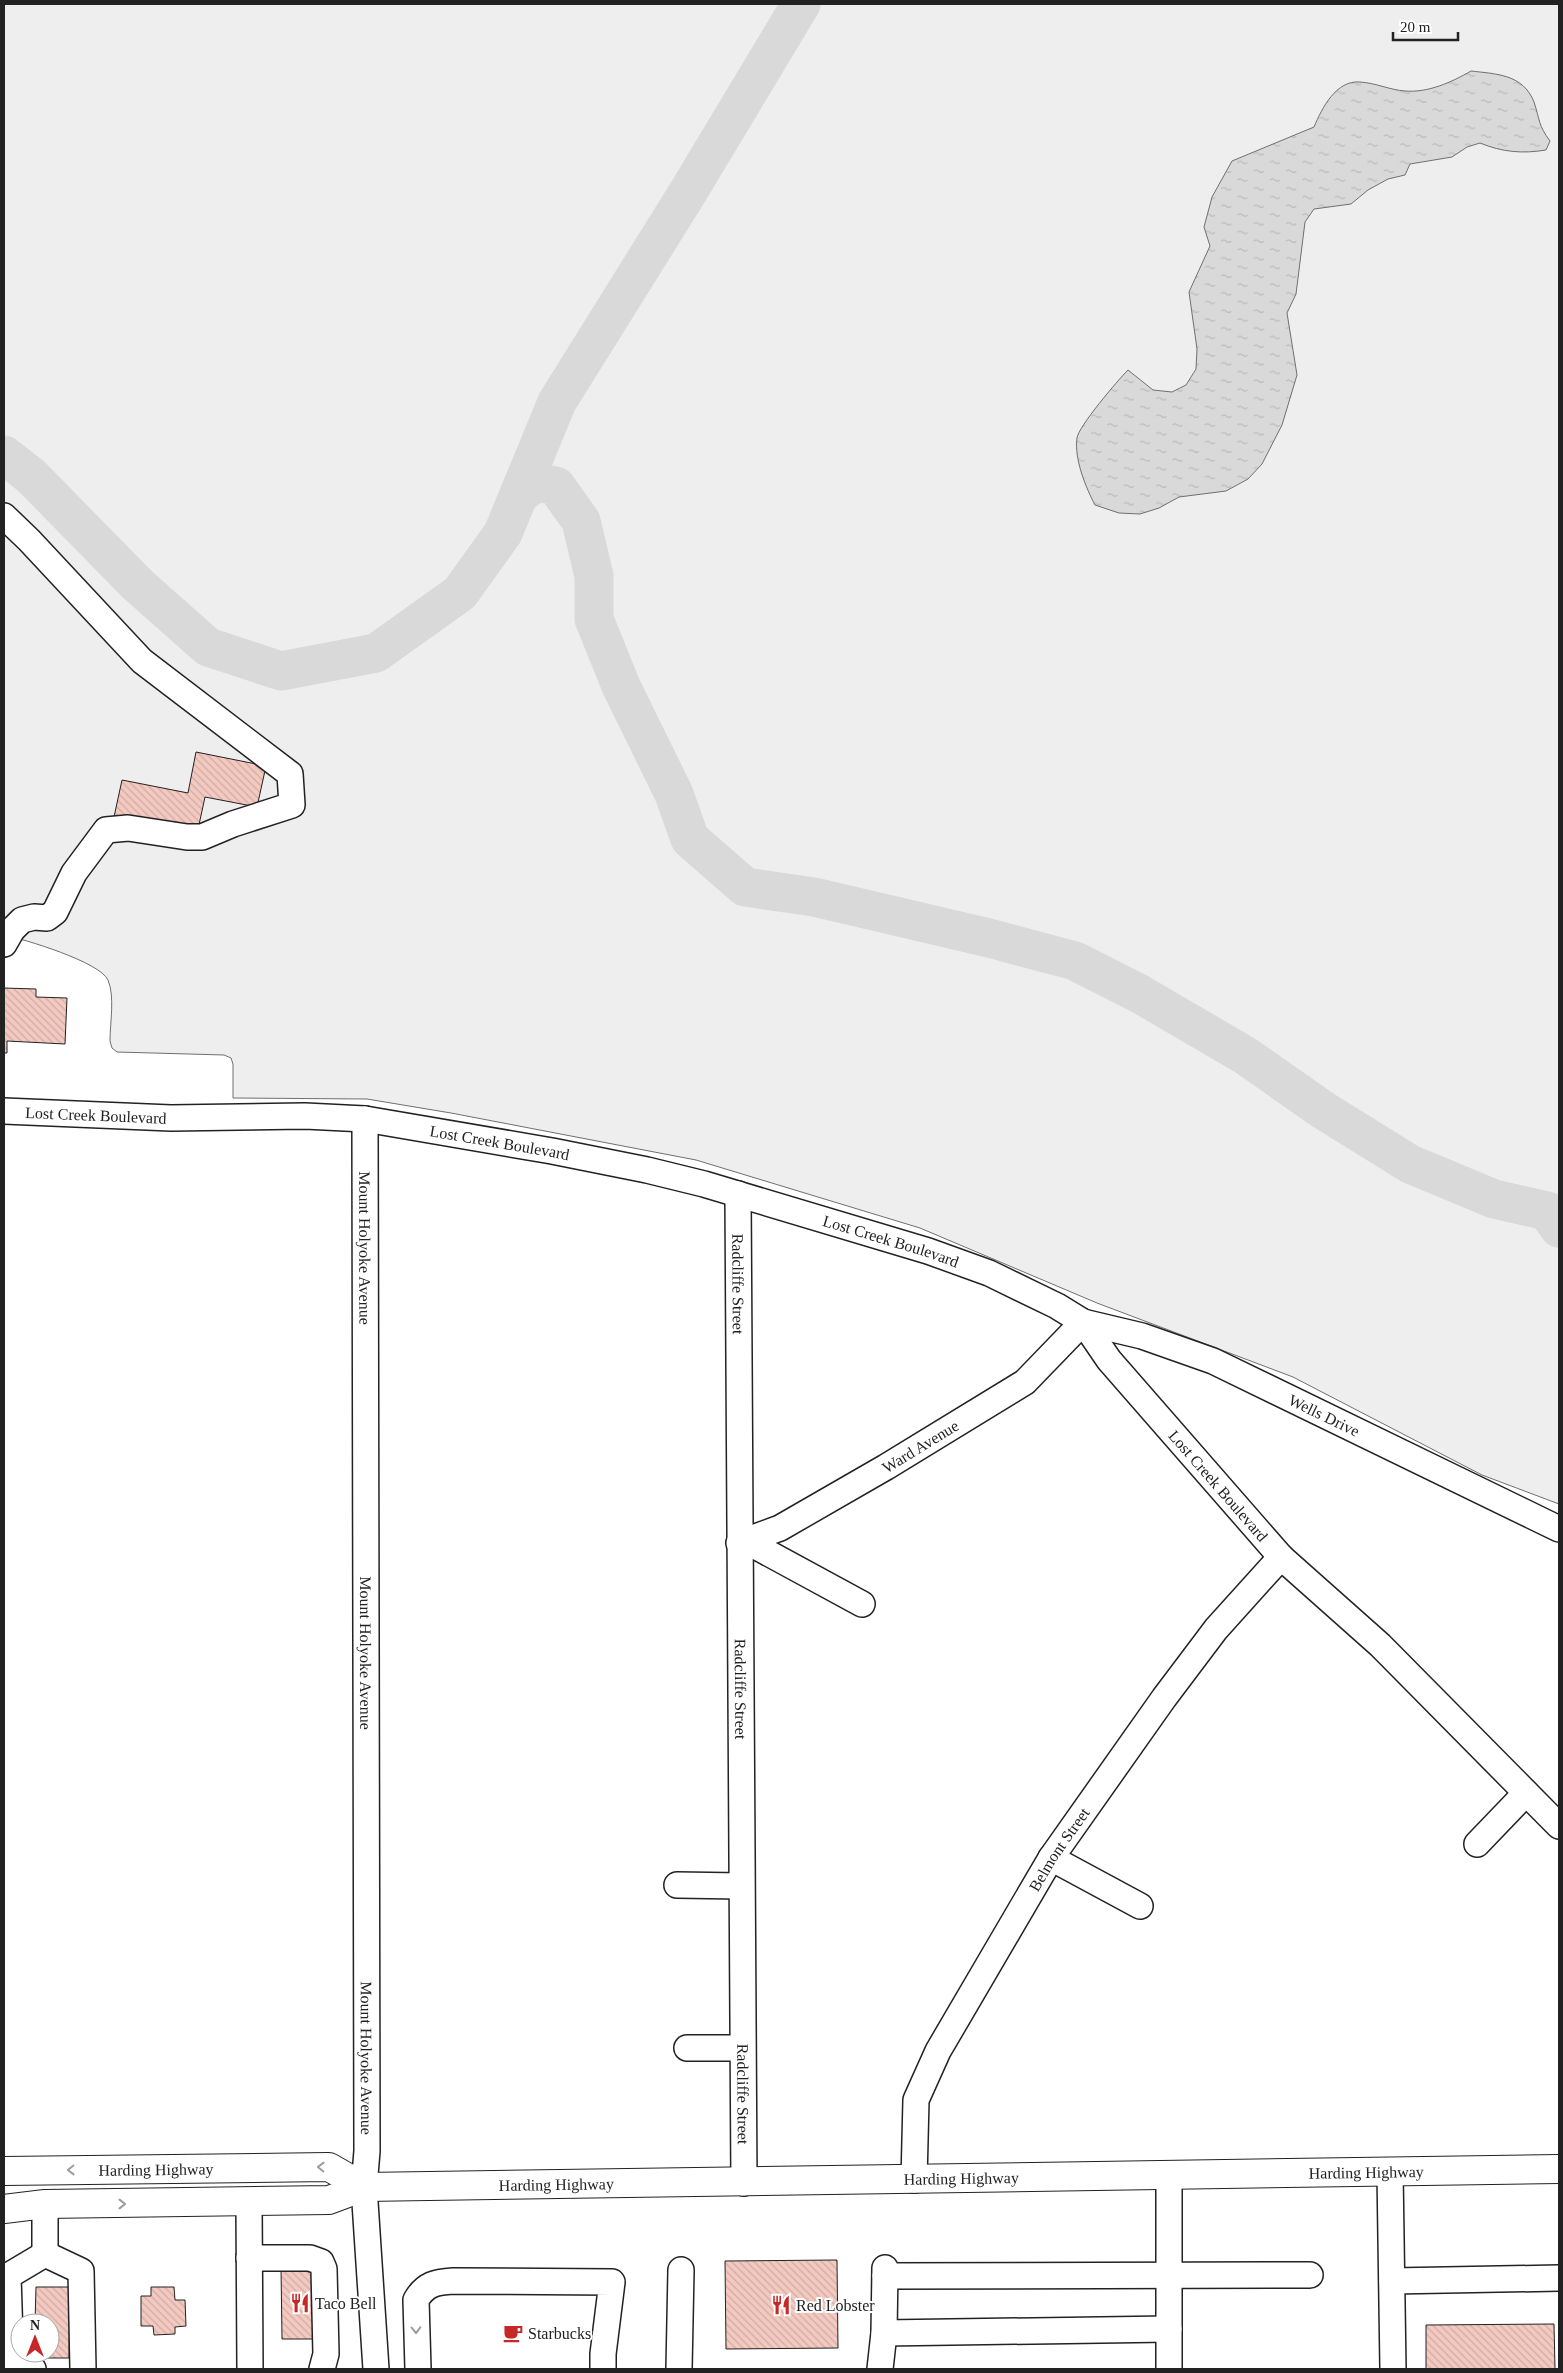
<svg xmlns="http://www.w3.org/2000/svg" width="1563" height="2373" viewBox="0 0 1563 2373" font-family="Georgia,serif">
  <style>
    .green { fill: #eee; stroke: #6f6f6f }
    .water { fill: url(#water-ripples); stroke: #6f6f6f }
    .lines { fill: none; stroke-linecap: round; stroke-linejoin: round }
    .river { stroke: #d9d9d9; stroke-width: 39 }
    .building { fill: url(#building-back-hatch); stroke: #222 }
    .minor-casing { stroke: #222; stroke-width: 28 }
    .major-casing { stroke: #222; stroke-width: 30 }
    .minor { stroke: #fff; stroke-width: 25 }
    .major { stroke: #fff; stroke-width: 28 }
    .oneway { stroke: #9c9c9c }
    .labels { text-anchor: middle; dominant-baseline: central; stroke-width: 4; stroke-linejoin: round; paint-order: stroke }
    .street-label { font-size: 16px; fill: #222; stroke: #fff }
    .poi-label { font-size: 16px; fill: #222; stroke: #fff; text-anchor: start }
  </style>
  <defs>
    <pattern id="water-ripples" width="26" height="14" patternUnits="userSpaceOnUse" patternTransform="scale(1.25)"><rect width="26" height="14" fill="#d9d9d9"/><path d="M2 4q2-2 4 0t4 0M15 11q2-2 4 0t4 0" fill="none" stroke="#bababa"/></pattern>
    <pattern id="building-back-hatch" width="6" height="6" patternUnits="userSpaceOnUse" patternTransform="scale(1.25)"><rect width="6" height="6" fill="#f3c9c0"/><path d="M-1 5l2 2M0 0l6 6M5-1l2 2" fill="none" stroke="#d0aca5"/></pattern>
  </defs>
  <rect width="100%" height="100%" fill="#fff"/>
  <path class="green" d="M 4,4 L 1559,4 L 1559,1504 L 1482,1475 L 1293,1377 L 1097,1303 L 920,1228 L 696,1160 L 451,1113 L 367,1099 L 233,1098 L 233,1064 L 231,1058 L 224,1055 L 117,1052 L 112,1048 L 110,1041 C 110,1022 115,997 108,980 C 100,962 24,939 4,935 Z"/>
  <path class="water" d="M 1471,71 C 1496,74 1523,74 1534,102 C 1540,120 1538,125 1550,141 L 1546,150 C 1522,154 1502,152 1480,143 L 1467,147 L 1452,157 L 1410,164 L 1405,175 L 1388,179 L 1368,190 L 1351,204 L 1314,209 L 1305,222 L 1296,294 L 1287,313 L 1297,375 L 1282,425 L 1262,464 L 1248,479 L 1226,491 L 1179,497 L 1159,508 L 1140,514 L 1119,513 L 1095,505 C 1086,488 1074,459 1077,438 C 1078,427 1118,380 1128,370 L 1153,390 L 1172,392 L 1186,385 L 1196,369 L 1197,349 L 1189,292 L 1210,246 L 1204,227 L 1212,197 L 1232,161 L 1314,127 C 1322,108 1336,80 1360,82 C 1376,83 1390,90 1405,91 C 1428,93 1452,82 1471,71 Z"/>
  <g class="lines">
    <g class="river">
      <polyline points="4,455 31,476 138,585 208,647 281,671 376,653 460,593 503,533 557,402 688,192 801,4"/>
      <polyline points="519,495 536,482 556,486 581,521 594,576 594,619 621,686 674,794 690,839 745,887 814,897 989,938 1075,961 1140,994 1246,1056 1323,1110 1410,1164 1494,1199 1547,1211 1559,1228"/>
    </g>
  </g>
  <g class="building">
    <polygon points="196,752 266,766 257,807 205,797 197,834 114,817 122,780 188,793"/>
    <polygon points="4,988 36,989 36,997 67,998 65,1044 7,1041 7,1053 4,1053"/>
    <polygon points="837,2260 838,2348 726,2349 725,2261"/>
    <polygon points="281,2267 319,2267 319,2339 282,2339"/>
    <polygon points="36,2287 70,2287 69,2358 35,2358 35,2353 50,2353 50,2323 35,2323"/>
    <polygon points="151,2287 174,2287 175,2300 185,2300 186,2326 175,2327 175,2334 154,2335 153,2326 141,2326 141,2296 151,2296"/>
    <polygon points="1554,2324 1555,2369 1426,2369 1426,2325"/>
  </g>
  <g class="lines">
    <defs>
      <g id="minor">
        <polyline points="4,516 29,540 142,661 290,774 292,805 233,824 202,837 187,837 128,828 106,830 74,873 55,912 47,918 34,917 22,920 12,930 4,944"/>
        <path id="s1" d="M 4,1111 L 171,1118 L 305,1116 L 365,1119 L 552,1151 L 647,1170 L 704,1184 L 928,1251 L 989,1273 L 1057,1306 L 1083,1322 L 1109,1360 L 1281,1557 L 1380,1645 L 1559,1826"/>
        <path id="s2" d="M 365,1119 L 367,2151 L 364,2187 L 376,2369"/>
        <path id="s3" d="M 738,1194 L 744,2183"/>
        <polyline points="746,1541 862,1604"/>
        <path id="s4" d="M 739,1543 L 780,1528 L 886,1467 L 1025,1382 L 1083,1322 L 1142,1336 L 1213,1361 L 1559,1529"/>
        <polyline points="1477,1844 1526,1793"/>
        <polyline points="1051,1858 1140,1906"/>
        <polyline points="677,1885 741,1886"/>
        <polyline points="687,2048 742,2048"/>
        <polyline points="1390,2172 1393,2369"/>
        <path id="s5" d="M 914,2180 L 916,2100 L 938,2051 L 1051,1858 L 1164,1698 L 1216,1629 L 1281,1557"/>
        <polyline points="249,2203 250,2369"/>
        <polyline points="45,2204 45,2254"/>
        <polyline points="249,2258 310,2258 321,2262 324,2269 326,2354 322,2369"/>
        <polyline points="885,2276 1310,2275"/>
        <polyline points="1392,2281 1559,2278"/>
        <polyline points="884,2333 1169,2329"/>
        <polyline points="19,2340 19,2362 33,2369"/>
        <polyline points="11,2369 8,2276 45,2254 81,2271 83,2369"/>
        <path d="M 418,2369 L 416,2300 C 425,2284 436,2282 453,2281 L 612,2282 L 603,2354 L 603,2369"/>
        <polyline points="679,2369 681,2270"/>
        <polyline points="880,2369 884,2333 885,2268"/>
        <polyline points="1169,2369 1169,2175"/>
      </g>
      <g id="major">
        <path id="s6" d="M 4,2171 L 329,2167 L 364,2187"/>
        <path id="s7" d="M 4,2209 L 45,2204 L 329,2200 L 364,2187 L 1559,2169"/>
      </g>
    </defs>
    <use href="#minor" class="minor-casing"/>
    <use href="#major" class="major-casing"/>
    <use href="#minor" class="minor"/>
    <use href="#major" class="major"/>
  </g>
  <defs><path id="oneway-chevron" d="M-2-3.5L2.5 0L-2 3.5" fill="none" stroke-width="1.6" stroke-linecap="round" stroke-linejoin="round" transform="scale(1.25)"/></defs>
  <g class="oneway">
    <use href="#oneway-chevron" transform="translate(321 2167) rotate(-179)"/>
    <use href="#oneway-chevron" transform="translate(71 2170) rotate(179)"/>
    <use href="#oneway-chevron" transform="translate(122 2204)"/>
    <use href="#oneway-chevron" transform="translate(416 2330) rotate(89)"/>
  </g>
  <defs>
    <symbol id="restaurant-bare" viewBox="-9 -9 18 18"><path d="M-5-6h1v4h1v-4h1v4h1v-4h1v5L-1.5 .5V6h-2V.5L-5-1ZM5-6V6H3V1.5H1.5Q1.5-4 5-6Z" fill="#c62828" stroke="#fff" stroke-width="2.5" paint-order="stroke"/></symbol>
    <symbol id="cafe-bare" viewBox="-9 -9 18 18"><path d="M-5.5-4.5H6V0H3Q3 3.5 0 3.5H-2.5Q-5.5 3.5-5.5 0ZM3-3.2v2h1.7v-2ZM-6 4.5H4V6H-6Z" fill="#c62828" stroke="#fff" stroke-width="2.5" paint-order="stroke"/></symbol>
  </defs>
  <g fill-rule="evenodd">
    <use href="#restaurant-bare" x="286" y="2289" width="28" height="28"/>
    <use href="#restaurant-bare" x="767" y="2291" width="28" height="28"/>
    <use href="#cafe-bare" x="499" y="2319" width="28" height="28"/>
  </g>
  <g class="labels">
    <g class="street-label">
      <text stroke="none"><textPath href="#s1" startOffset="92">Lost Creek Boulevard</textPath></text>
      <text stroke="none"><textPath href="#s1" startOffset="498">Lost Creek Boulevard</textPath></text>
      <text stroke="none"><textPath href="#s1" startOffset="902">Lost Creek Boulevard</textPath></text>
      <text stroke="none"><textPath href="#s2" startOffset="129">Mount Holyoke Avenue</textPath></text>
      <text stroke="none"><textPath href="#s3" startOffset="90">Radcliffe Street</textPath></text>
      <text stroke="none"><textPath href="#s4" startOffset="672">Wells Drive</textPath></text>
      <text stroke="none"><textPath href="#s4" startOffset="206">Ward Avenue</textPath></text>
      <text stroke="none"><textPath href="#s1" startOffset="1324">Lost Creek Boulevard</textPath></text>
      <text stroke="none"><textPath href="#s2" startOffset="534">Mount Holyoke Avenue</textPath></text>
      <text stroke="none"><textPath href="#s3" startOffset="495">Radcliffe Street</textPath></text>
      <text stroke="none"><textPath href="#s5" startOffset="369">Belmont Street</textPath></text>
      <text stroke="none"><textPath href="#s2" startOffset="939">Mount Holyoke Avenue</textPath></text>
      <text stroke="none"><textPath href="#s3" startOffset="900">Radcliffe Street</textPath></text>
      <text stroke="none"><textPath href="#s6" startOffset="152">Harding Highway</textPath></text>
      <text stroke="none"><textPath href="#s7" startOffset="1365">Harding Highway</textPath></text>
      <text stroke="none"><textPath href="#s7" startOffset="960">Harding Highway</textPath></text>
      <text stroke="none"><textPath href="#s7" startOffset="555">Harding Highway</textPath></text>
    </g>
    <g class="poi-label">
      <text x="315" y="2303">Taco Bell</text>
      <text x="796" y="2305">Red Lobster</text>
      <text x="528" y="2333">Starbucks</text>
    </g>
  </g>
  <rect width="1563" height="2373" fill="none" stroke="#222222" stroke-width="10"/>
  <g transform="translate(35 2338)"><circle r="24" fill="#ffffff" stroke="#a7a7a7"/>
  <path d="M0-4L9 19L0 12L-9 19Z" fill="#c62828"/>
  <text y="-8" font-size="14" font-weight="bold" text-anchor="middle" fill="#222222">N</text>
  </g>
  <path d="M1393 32v8h65v-8" fill="none" stroke="#222222" stroke-width="2.5"/>
  <text x="1400" y="32" font-size="15" fill="#222222" stroke="#ffffff" stroke-width="4" paint-order="stroke">20 m</text>
</svg>
